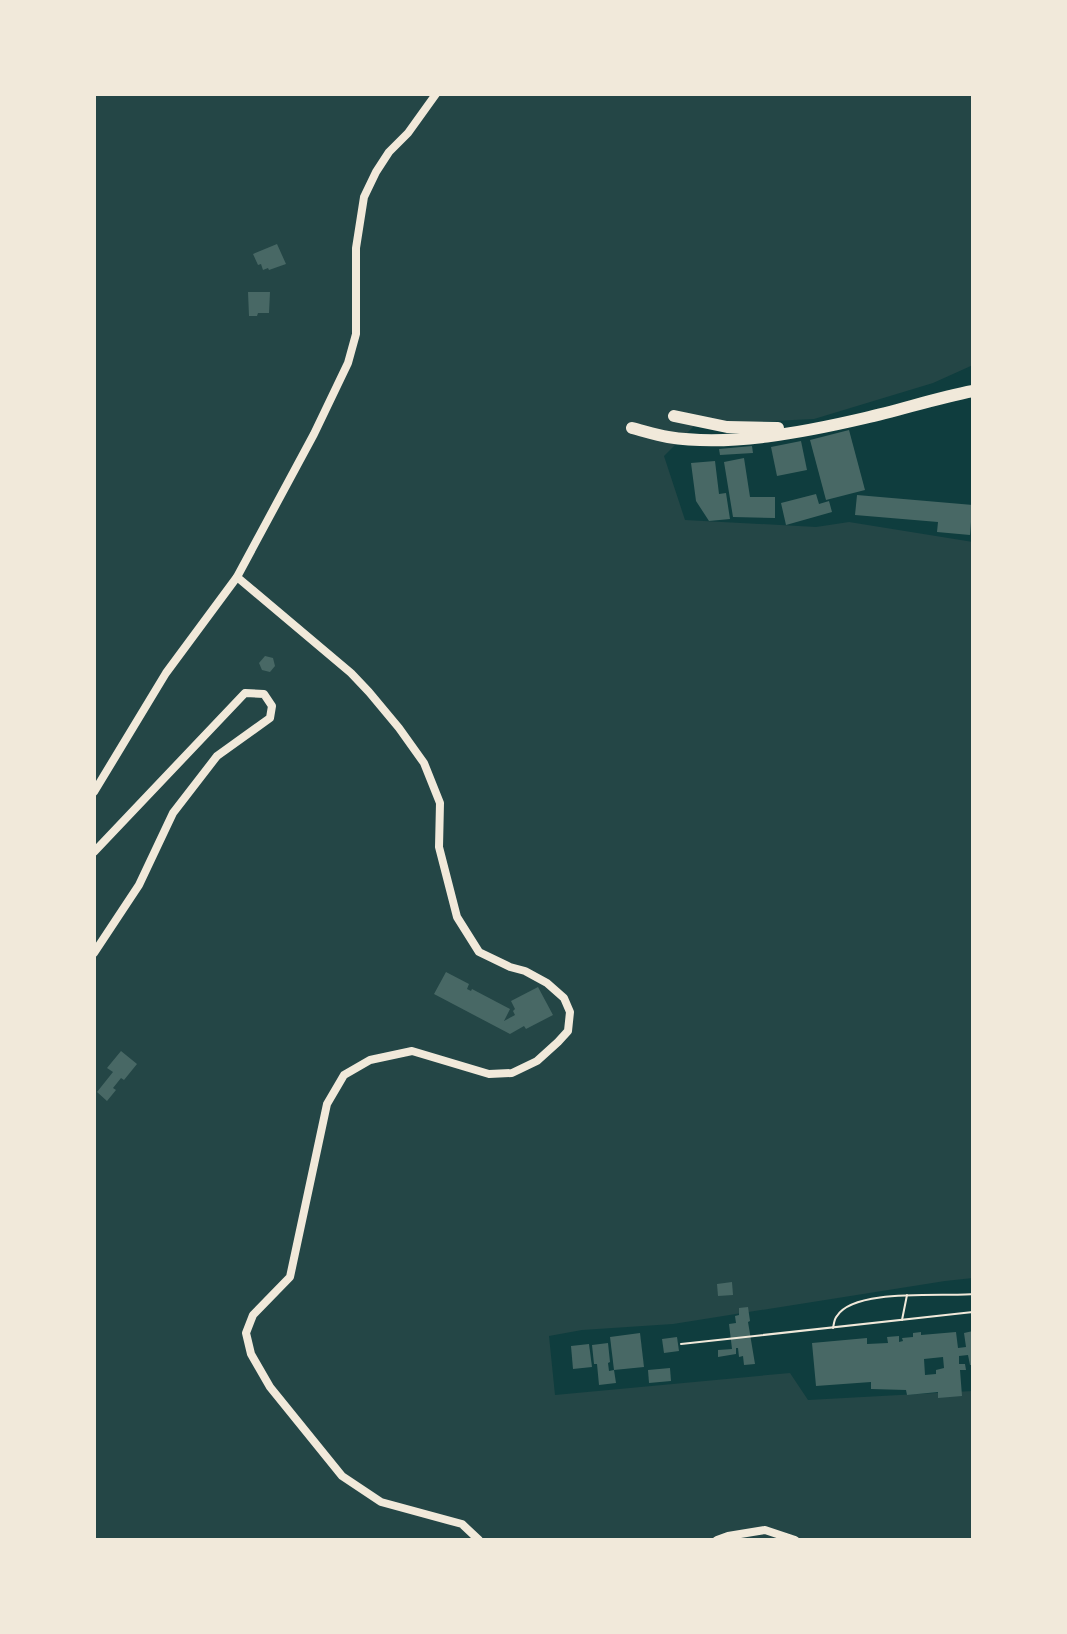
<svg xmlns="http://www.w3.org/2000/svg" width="1067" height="1634" viewBox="0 0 1067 1634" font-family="'Alegreya Sans',sans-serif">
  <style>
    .green { fill: #244646 }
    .building { fill: #486865; fill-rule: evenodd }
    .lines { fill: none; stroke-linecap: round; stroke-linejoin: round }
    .path { stroke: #f1e9da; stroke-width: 2 }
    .minor { stroke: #f1e9da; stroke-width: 8 }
    .secondary { stroke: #f1e9da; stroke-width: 12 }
  </style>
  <rect width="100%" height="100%" fill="#0f3d3e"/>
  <polygon class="green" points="94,94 973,94 973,365 933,383 814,419 695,425 664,456 685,520 816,527 849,522 973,542 973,1278 945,1281 673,1324 582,1330 549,1336 555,1395 790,1373 808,1400 973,1391 973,1540 94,1540"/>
  <g class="building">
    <polygon points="277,244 286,264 269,270 268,268 263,270 261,264 258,265 253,254"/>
    <polygon points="248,292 270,292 269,313 258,313 257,316 249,316"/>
    <polygon points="849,430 865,490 826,500 810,440"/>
    <polygon points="801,441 807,470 777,476 771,447"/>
    <polygon points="752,446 753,453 720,455 719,449"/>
    <polygon points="744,458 750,497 775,497 775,518 733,517 724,462"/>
    <polygon points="715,461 719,494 726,493 730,519 709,521 696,501 691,463"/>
    <polygon points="816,494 819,504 829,501 832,512 786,525 781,503"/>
    <polygon points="857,495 973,505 973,522 971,522 970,535 937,532 938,522 855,515"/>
    <polygon points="265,656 273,658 275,666 270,672 262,670 259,663"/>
    <polygon points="446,972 469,984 467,989 471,991 472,989 510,1009 504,1021 515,1015 513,1011 515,1009 511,1001 538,987 553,1015 526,1029 524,1026 510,1034 434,994"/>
    <polygon points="121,1051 137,1064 124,1080 121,1078 113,1088 116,1090 107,1101 97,1092 113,1072 107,1068"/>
    <polygon points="732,1282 733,1295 718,1296 717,1284"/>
    <polygon points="748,1307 750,1321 748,1322 755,1364 744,1365 743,1356 739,1357 738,1348 736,1348 736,1354 718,1357 718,1350 732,1349 729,1324 736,1323 735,1316 739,1315 739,1308"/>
    <path d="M 973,1331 L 973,1365 L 970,1365 L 968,1355 L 959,1356 L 959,1364 L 965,1364 L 966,1370 L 960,1370 L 962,1396 L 938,1398 L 938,1392 L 907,1395 L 906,1390 L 871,1389 L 871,1382 L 816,1386 L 812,1343 L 867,1338 L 867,1344 L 888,1343 L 887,1337 L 899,1336 L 899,1342 L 903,1341 L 902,1338 L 913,1337 L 913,1333 L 921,1332 L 921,1335 L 956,1332 L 958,1348 L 966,1347 L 964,1333 ZM 943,1357 L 944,1368 L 936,1370 L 936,1374 L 925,1375 L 924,1359 Z"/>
    <polygon points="640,1333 644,1367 614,1370 610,1337"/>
    <polygon points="677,1337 679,1351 664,1353 662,1339"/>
    <polygon points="608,1343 610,1362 608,1363 609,1371 614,1370 616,1383 599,1385 597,1364 594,1364 592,1345"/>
    <polygon points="589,1344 592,1367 573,1369 571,1346"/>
    <polygon points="670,1368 671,1381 649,1383 648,1370"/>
  </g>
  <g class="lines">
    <g class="path">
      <polyline points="902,1320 907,1295"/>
      <path d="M 833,1328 C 834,1324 834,1319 837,1316 C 854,1288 943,1297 973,1294"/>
      <polyline points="681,1344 973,1312"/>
    </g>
    <g class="minor">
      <polyline points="237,577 351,673 369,692 399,728 424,763 440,803 439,847 457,917 479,952 510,967 525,971 547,983 564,998 570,1012 568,1031 558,1042 537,1061 512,1073 489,1074 412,1051 370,1060 344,1075 327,1104 290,1277 253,1315 246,1333 251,1354 270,1387 342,1476 381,1502 462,1524 479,1540"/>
      <polyline points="94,792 166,673 237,577 314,434 348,363 356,334 356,248 364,197 376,172 389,152 408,133 436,94"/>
      <polyline points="94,852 245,693 264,694 272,706 270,718 217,756 173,813 139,885 94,953"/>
      <polyline points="717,1540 728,1536 765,1530 795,1540"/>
    </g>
    <g class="secondary">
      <polyline points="674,416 727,427 778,428"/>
      <path d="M 632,428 C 644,431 656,435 668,437 C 729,447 805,432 865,418 C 901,410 936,398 973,391"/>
    </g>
  </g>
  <rect width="1067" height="1634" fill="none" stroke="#f1e9da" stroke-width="192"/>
</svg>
